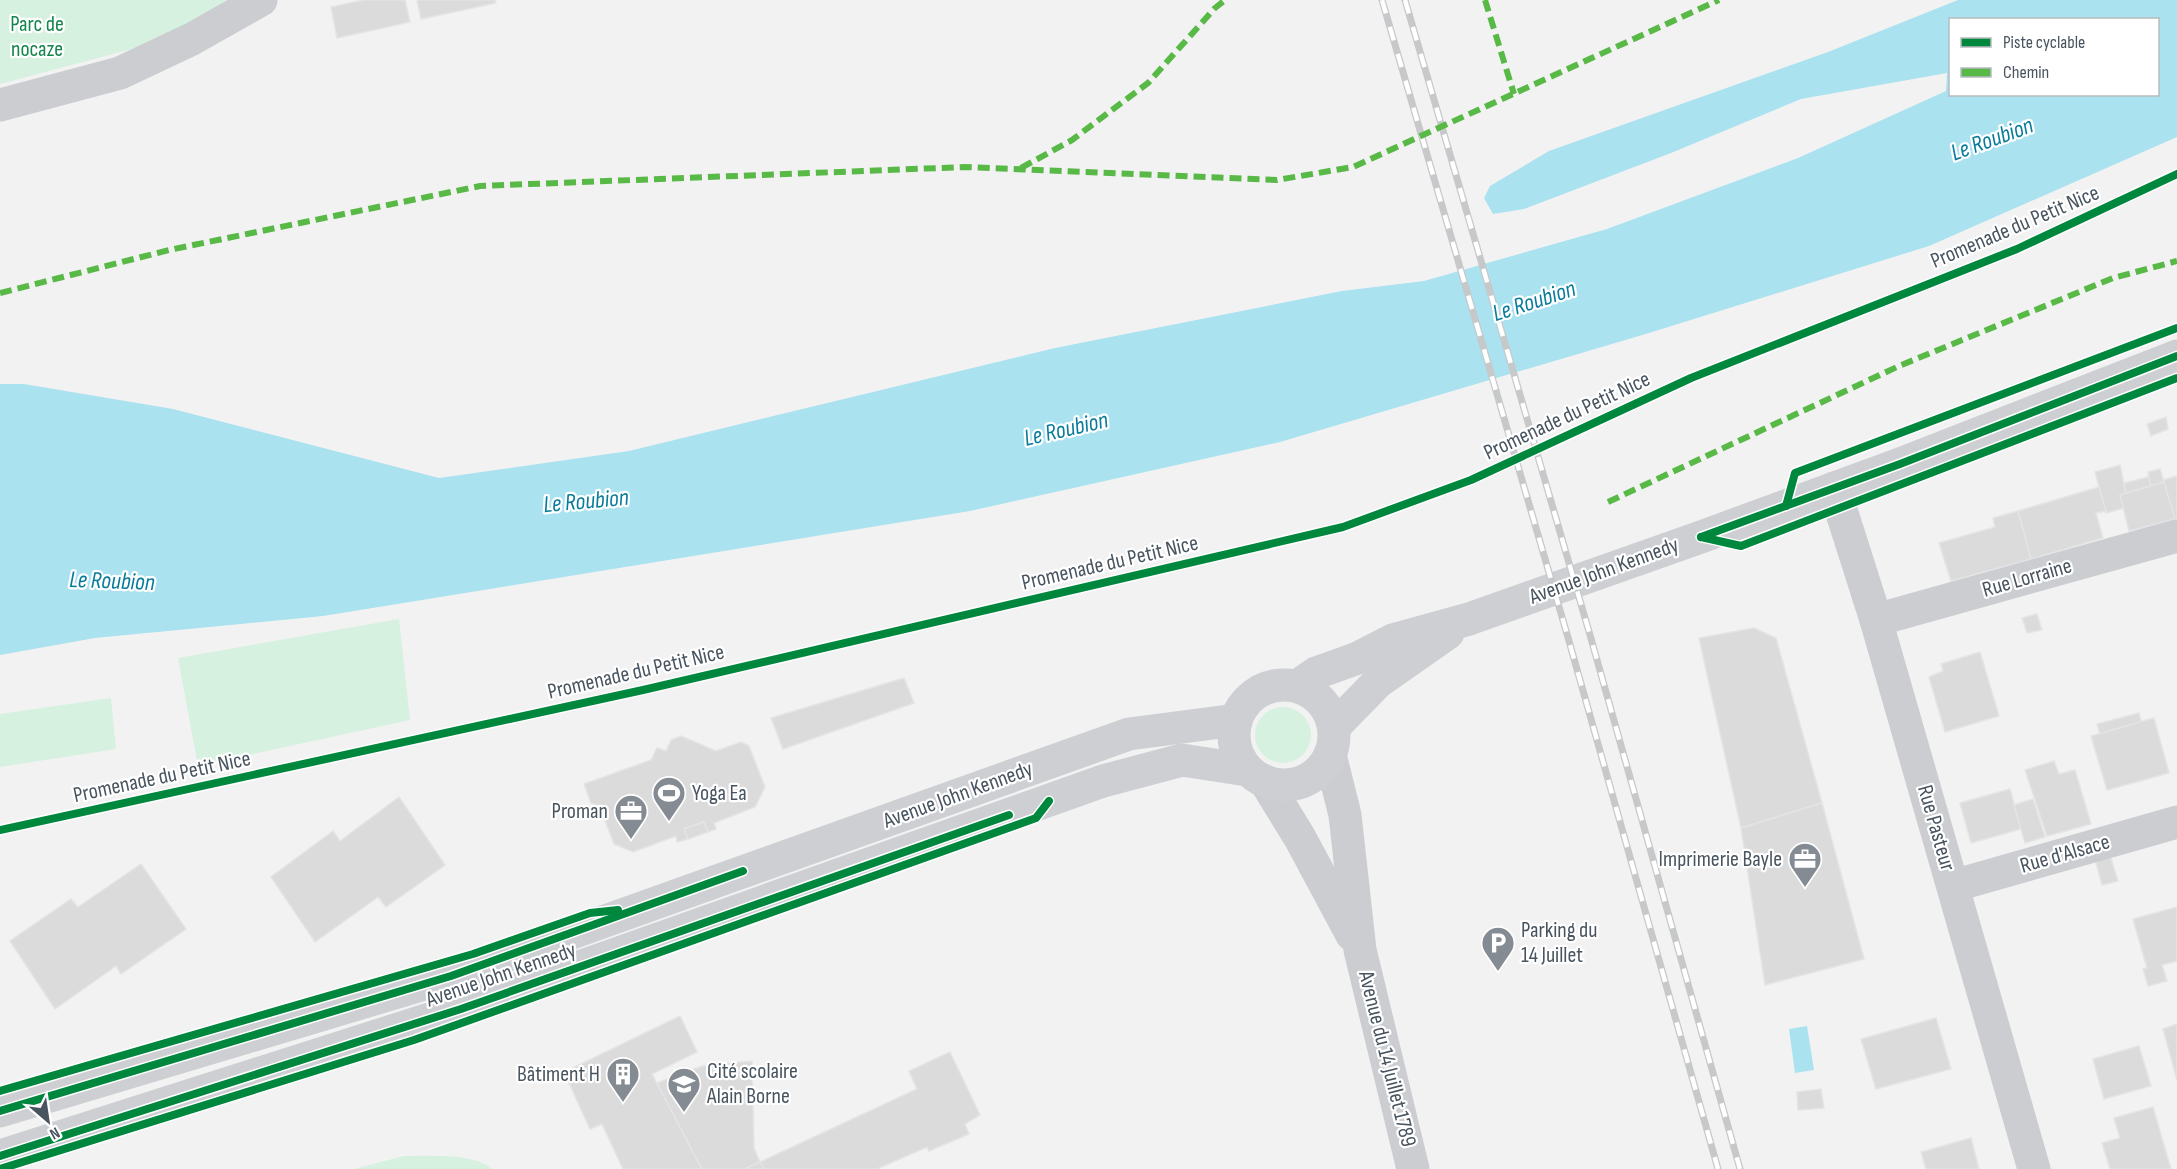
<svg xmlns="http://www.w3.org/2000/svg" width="2177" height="1169" viewBox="0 0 2177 1169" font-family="'Sofia Sans Condensed',sans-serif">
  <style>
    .green { fill: #d6f1e0 }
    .water { fill: #aae2f0; fill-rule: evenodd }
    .building { fill: #dbdbdc; stroke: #e3e4e5; stroke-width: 1.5 }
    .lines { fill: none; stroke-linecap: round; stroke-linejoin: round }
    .minor { stroke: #cbcdd0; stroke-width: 33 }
    .secondary { stroke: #cdcfd2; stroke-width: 33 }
    .rail-casing { stroke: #c7c8ca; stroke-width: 7 }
    .rail { stroke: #fff; stroke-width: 4.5; stroke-dasharray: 14; stroke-linecap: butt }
    .quiet { stroke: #58b947; stroke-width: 6; stroke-dasharray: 12 6; stroke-linecap: butt }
    .cycleway-casing { stroke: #fff; stroke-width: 11 }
    .cycleway { stroke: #00873e; stroke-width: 8 }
    .labels { text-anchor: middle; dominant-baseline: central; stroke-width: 4.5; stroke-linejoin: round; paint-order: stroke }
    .park-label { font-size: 22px; fill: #14854c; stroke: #fff }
    .street-label { font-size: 22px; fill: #48545f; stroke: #fff }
    .poi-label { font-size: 22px; fill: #48545f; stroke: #fff; text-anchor: start }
    .water-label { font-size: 24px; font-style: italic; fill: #097c9b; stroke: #fff }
  </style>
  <rect width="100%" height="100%" fill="#f2f2f2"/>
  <g class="green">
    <polygon points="0,0 227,0 158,42 0,84"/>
    <polygon points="399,619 410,720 198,766 178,658"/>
    <polygon points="111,698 116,749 0,767 0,714"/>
    <circle cx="1283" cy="735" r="28"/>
    <path d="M 404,1156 C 427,1156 476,1153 492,1169 L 354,1169 Z"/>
  </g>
  <g class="water">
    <path d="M 1958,0 L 2177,0 L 2177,137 L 1929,246 L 1649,333 L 1280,442 L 970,511 L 323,616 L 95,638 L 0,655 L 0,384 L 24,384 L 173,409 L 439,478 L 629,451 L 1055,348 L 1342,291 L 1424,281 L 1607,229 L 1798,158 L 1946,91 L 1947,73 L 1801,99 L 1671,153 L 1524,209 L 1493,214 L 1484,198 L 1490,186 L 1549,151 L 1828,52 ZM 1950,20 L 2158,20 L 2158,94 L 1950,94 Z"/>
    <polygon points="1807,1026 1814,1070 1795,1073 1789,1029"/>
  </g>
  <g class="building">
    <polygon points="364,0 405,0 410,22 337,38 331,7"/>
    <polygon points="417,0 495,0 496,3 421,19"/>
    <polygon points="2166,417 2168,429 2151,436 2147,424"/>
    <polygon points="2120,465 2126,493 2120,495 2124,508 2106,513 2095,472"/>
    <polygon points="2160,469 2164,482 2151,486 2148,472"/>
    <polygon points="2177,476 2177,524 2176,524 2163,480"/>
    <polygon points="2149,477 2151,486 2126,493 2124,483"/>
    <polygon points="2164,482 2175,519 2129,531 2120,495"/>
    <polygon points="2099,487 2106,511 2096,513 2103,538 2031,559 2018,511"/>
    <polygon points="2018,511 2031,559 1951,581 1939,543 1995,527 1993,518"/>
    <polygon points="2037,614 2042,630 2027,633 2022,618"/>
    <polygon points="1754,628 1776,638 1822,803 1741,828 1699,638"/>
    <polygon points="1980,652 1999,716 1945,732 1929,677 1943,671 1941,664"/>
    <polygon points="904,678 914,703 783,749 771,718"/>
    <polygon points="2139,713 2141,722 2100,734 2097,724"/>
    <polygon points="2154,718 2169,773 2107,790 2091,736"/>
    <polygon points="681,736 716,751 741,742 749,746 765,787 755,807 714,823 716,829 708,832 704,822 684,829 688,839 677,842 676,836 633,852 614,844 600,807 591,803 584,784 651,760 657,748 666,751 671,740"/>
    <polygon points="2054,761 2059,774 2075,770 2091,824 2047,836 2025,770"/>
    <polygon points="2010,789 2021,829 1971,843 1960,803"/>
    <polygon points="399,797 445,865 386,907 378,897 315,942 271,877 333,831 340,841"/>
    <polygon points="2033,799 2045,837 2025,843 2014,805"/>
    <polygon points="1822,803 1864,959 1765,985 1741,828"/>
    <polygon points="704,822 708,832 688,839 684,829"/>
    <polygon points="2110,855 2118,881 2102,885 2095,859"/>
    <polygon points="141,864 186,929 121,974 116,966 55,1009 10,941 71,899 78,907"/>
    <polygon points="2177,907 2177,961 2162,965 2167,981 2148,986 2143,969 2147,968 2133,919"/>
    <polygon points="680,1016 697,1052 652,1074 702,1169 623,1169 602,1124 590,1129 564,1072"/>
    <polygon points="1936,1018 1951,1069 1876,1089 1861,1039"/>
    <polygon points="2177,1024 2177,1080 2163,1029"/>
    <polygon points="2139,1046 2151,1086 2104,1099 2093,1059"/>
    <polygon points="950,1052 980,1115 965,1124 969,1134 929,1151 927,1147 877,1169 764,1169 760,1162 917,1089 909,1071"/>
    <polygon points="752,1061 754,1148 760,1162 745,1169 702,1169 657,1083 702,1066"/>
    <polygon points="1821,1089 1824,1108 1798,1110 1797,1092"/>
    <polygon points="2153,1107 2171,1169 2110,1169 2102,1143 2120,1138 2114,1118"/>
    <polygon points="1971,1138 1979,1169 1926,1169 1921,1152"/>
    <polygon points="760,1162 764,1169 745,1169"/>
  </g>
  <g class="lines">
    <g class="minor">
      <polyline points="0,105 120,73 192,39 261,0"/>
      <polyline points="1834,488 1876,620 2034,1169"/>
      <polyline points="1876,620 2177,536"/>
      <polyline points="1330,755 1345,815 1360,950 1413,1169"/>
      <polyline points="1265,781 1300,838 1352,935"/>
      <polyline points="1953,886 2177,822"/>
    </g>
    <g class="secondary">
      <circle cx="1284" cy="735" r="50"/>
      <polyline points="1297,686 1316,673 1358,658 1393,640 1469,619 1701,537 1900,464 2177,356"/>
      <polyline points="1334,727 1378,682 1448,633"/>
      <polyline points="0,1111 451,976 1129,734 1236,720"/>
      <polyline points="0,1156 461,1009 1103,781 1182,760 1247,770"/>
    </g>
    <defs>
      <g id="rail">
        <polyline points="1382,0 1569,641 1718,1169"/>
        <polyline points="1405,0 1590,635 1740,1169"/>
      </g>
    </defs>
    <use href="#rail" class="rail-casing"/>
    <use href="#rail" class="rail"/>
    <g class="quiet">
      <polyline points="1485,0 1514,94"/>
      <polyline points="1021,168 1072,140 1148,83 1215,8 1225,0"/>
      <polyline points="0,293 169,250 480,186 965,167 1277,180 1353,167 1719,0"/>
      <polyline points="1608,502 1899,366 2113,278 2177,261"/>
    </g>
    <defs>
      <g id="cycleway">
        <polyline points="1786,506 1795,473 2177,328"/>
        <polyline points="1701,537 1900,464 2177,356"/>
        <polyline points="1701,537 1741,546 2177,378"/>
        <polyline points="0,830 643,690 1343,527 1471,480 1691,378 2017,249 2177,174"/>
        <polyline points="0,1091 473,954 590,913 618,910"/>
        <polyline points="0,1111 451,976 743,871"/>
        <polyline points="0,1156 461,1009 1009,815"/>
        <polyline points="0,1169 414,1040 1036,818 1049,801"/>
      </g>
    </defs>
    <use href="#cycleway" class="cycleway-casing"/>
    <use href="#cycleway" class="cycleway"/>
  </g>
  <defs>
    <symbol id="stadium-pin" viewBox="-11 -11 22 30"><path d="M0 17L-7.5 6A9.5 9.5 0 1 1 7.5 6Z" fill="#848b92" stroke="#fff"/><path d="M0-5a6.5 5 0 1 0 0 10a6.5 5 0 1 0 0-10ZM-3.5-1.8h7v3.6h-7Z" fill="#fff"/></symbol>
    <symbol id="office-pin" viewBox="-11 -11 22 30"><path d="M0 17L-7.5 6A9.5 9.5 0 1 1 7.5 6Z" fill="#848b92" stroke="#fff"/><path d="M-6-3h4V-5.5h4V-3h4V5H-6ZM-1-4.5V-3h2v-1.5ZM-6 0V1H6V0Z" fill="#fff"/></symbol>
    <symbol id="parking-pin" viewBox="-11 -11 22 30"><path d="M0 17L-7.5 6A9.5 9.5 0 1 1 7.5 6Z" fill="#848b92" stroke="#fff"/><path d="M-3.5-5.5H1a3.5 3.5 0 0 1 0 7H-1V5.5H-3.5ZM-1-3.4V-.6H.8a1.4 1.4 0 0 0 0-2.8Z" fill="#fff"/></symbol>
    <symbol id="building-pin" viewBox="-11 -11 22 30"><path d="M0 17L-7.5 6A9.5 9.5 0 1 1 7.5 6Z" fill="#848b92" stroke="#fff"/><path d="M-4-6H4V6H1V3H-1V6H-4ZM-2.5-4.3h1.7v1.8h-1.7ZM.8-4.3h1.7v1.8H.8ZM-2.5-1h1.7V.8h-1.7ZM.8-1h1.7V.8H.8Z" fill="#fff"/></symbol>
    <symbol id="school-pin" viewBox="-11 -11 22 30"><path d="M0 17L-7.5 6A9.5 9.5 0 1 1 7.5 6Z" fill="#848b92" stroke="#fff"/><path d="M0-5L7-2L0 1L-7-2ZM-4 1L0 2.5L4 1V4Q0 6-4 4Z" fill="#fff"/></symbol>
  </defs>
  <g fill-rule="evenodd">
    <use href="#stadium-pin" x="650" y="774" width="38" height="52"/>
    <use href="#office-pin" x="612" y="792" width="38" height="52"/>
    <use href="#office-pin" x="1786" y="840" width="38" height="52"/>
    <use href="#parking-pin" x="1479" y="924" width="38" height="52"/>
    <use href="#building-pin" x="604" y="1055" width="38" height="52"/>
    <use href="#school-pin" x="665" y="1065" width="38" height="52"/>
  </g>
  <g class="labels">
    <g class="park-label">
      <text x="37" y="24">Parc de<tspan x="37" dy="25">nocaze</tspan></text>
    </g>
    <g class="street-label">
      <text transform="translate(2015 227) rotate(-23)">Promenade du Petit Nice</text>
      <text transform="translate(1567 416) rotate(-25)">Promenade du Petit Nice</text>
      <text transform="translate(1110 563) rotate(-13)">Promenade du Petit Nice</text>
      <text transform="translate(1604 571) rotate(-20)">Avenue John Kennedy</text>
      <text transform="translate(2027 578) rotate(-16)">Rue Lorraine</text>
      <text transform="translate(636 672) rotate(-13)">Promenade du Petit Nice</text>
      <text transform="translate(162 777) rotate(-12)">Promenade du Petit Nice</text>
      <text transform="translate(958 795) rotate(-20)">Avenue John Kennedy</text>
      <text transform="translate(1936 828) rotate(74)">Rue Pasteur</text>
      <text transform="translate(2065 854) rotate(-16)">Rue d'Alsace</text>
      <text transform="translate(501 975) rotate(-19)">Avenue John Kennedy</text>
      <text transform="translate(1387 1059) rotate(76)">Avenue du 14 Juillet 1789</text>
    </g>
    <g class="poi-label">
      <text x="692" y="793">Yoga Ea</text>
      <text x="608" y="811" text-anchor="end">Proman</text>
      <text x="1782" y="859" text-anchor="end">Imprimerie Bayle</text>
      <text x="1521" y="930">Parking du<tspan x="1521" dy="25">14 Juillet</tspan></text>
      <text x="707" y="1071">Cité scolaire<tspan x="707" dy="25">Alain Borne</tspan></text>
      <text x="600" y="1074" text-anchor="end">Bâtiment H</text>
    </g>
    <g class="water-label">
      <text transform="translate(1992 139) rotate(-20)">Le Roubion</text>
      <text transform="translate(1534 301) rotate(-18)">Le Roubion</text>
      <text transform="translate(1066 429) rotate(-13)">Le Roubion</text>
      <text transform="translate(586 501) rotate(-5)">Le Roubion</text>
      <text transform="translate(112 581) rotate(2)">Le Roubion</text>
    </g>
  </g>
  <rect x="1949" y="18" width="210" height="78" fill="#ffffff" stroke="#b6bbbf" stroke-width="1.5"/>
  <rect x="1961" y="38" width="30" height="9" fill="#00873e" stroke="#b6bbbf" stroke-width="1.5"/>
  <text x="2003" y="48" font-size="18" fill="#48545f">Piste cyclable</text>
  <rect x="1961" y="68" width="30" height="9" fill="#58b947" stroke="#b6bbbf" stroke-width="1.5"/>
  <text x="2003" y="78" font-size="18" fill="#48545f">Chemin</text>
  <g transform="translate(48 1121) rotate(151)" stroke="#ffffff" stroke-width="4.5" paint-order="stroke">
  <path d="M0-4.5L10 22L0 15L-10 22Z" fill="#48545f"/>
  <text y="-9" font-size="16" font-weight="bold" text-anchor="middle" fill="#48545f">N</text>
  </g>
</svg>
